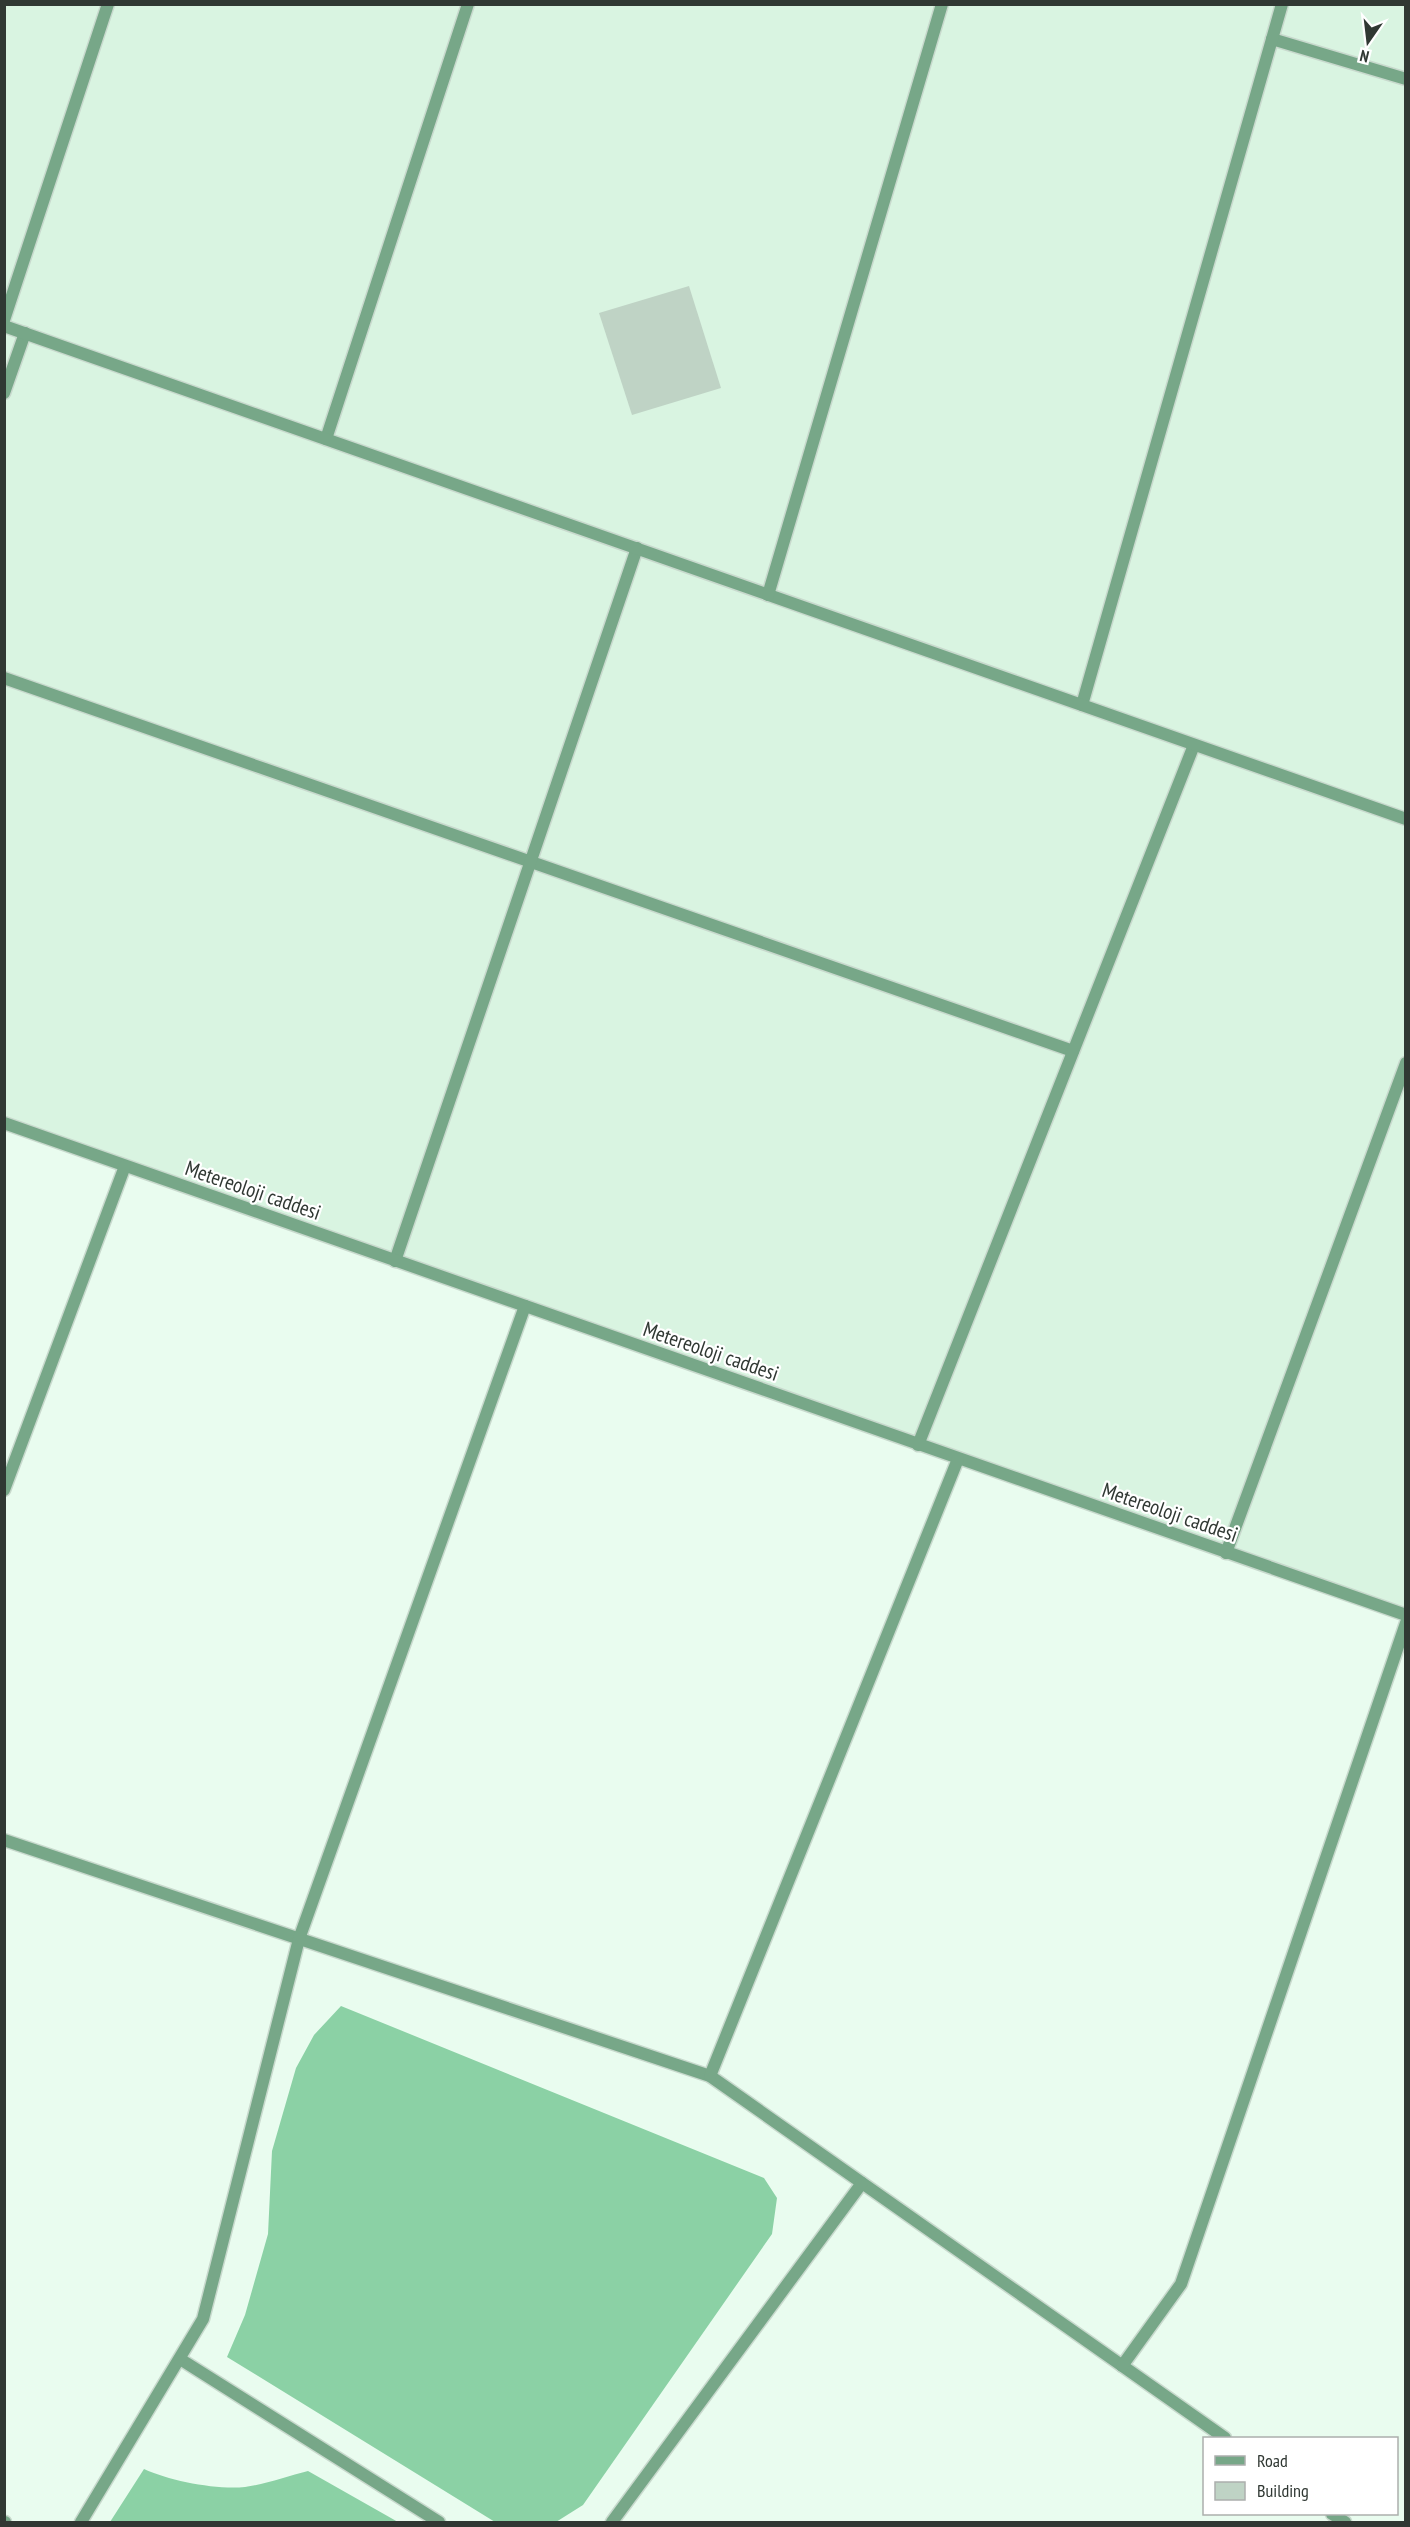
<svg xmlns="http://www.w3.org/2000/svg" width="1410" height="2527" viewBox="0 0 1410 2527" font-family="'PT Sans Narrow',sans-serif">
  <style>
    .built { fill: #d9f4e1 }
    .forest { fill: #8bd1a5 }
    .building { fill: #bfd3c5 }
    .lines { fill: none; stroke-linecap: round; stroke-linejoin: round }
    .lane-casing { stroke: #c8d9cd; stroke-width: 15 }
    .street-casing { stroke: #c8d9cd; stroke-width: 15 }
    .lane { stroke: #77a788; stroke-width: 12 }
    .street { stroke: #77a788; stroke-width: 12 }
    .labels { text-anchor: middle; dominant-baseline: central; stroke-width: 4.5; stroke-linejoin: round; paint-order: stroke }
    .street-label { font-size: 21px; fill: #303833; stroke: #fff }
  </style>
  <rect width="100%" height="100%" fill="#e9fcef"/>
  <polygon class="built" points="5,5 1405,5 1405,1609 5,1121"/>
  <g class="forest">
    <polygon points="341,2006 764,2178 777,2198 772,2234 583,2505 556,2522 495,2522 227,2357 245,2315 268,2234 272,2151 296,2068 314,2035"/>
    <path d="M 144,2469 C 170,2481 217,2490 245,2487 C 266,2484 288,2476 308,2471 L 398,2522 L 110,2522 Z"/>
  </g>
  <polygon class="building" points="689,286 721,388 632,415 599,313"/>
  <g class="lines">
    <defs>
      <g id="lane">
        <polyline points="1272,39 1406,79"/>
        <polyline points="4,320 108,4"/>
        <polyline points="4,393 25,333"/>
        <polyline points="326,439 468,4"/>
        <polyline points="4,678 1073,1051"/>
        <polyline points="1082,705 1282,4"/>
        <polyline points="395,1261 637,548"/>
        <polyline points="918,1445 1194,745"/>
        <polyline points="1226,1553 1406,1063"/>
      </g>
      <g id="street">
        <polyline points="4,326 1406,819"/>
        <polyline points="768,595 942,4"/>
        <polyline points="4,1123 1406,1615"/>
        <polyline points="4,1490 125,1166"/>
        <polyline points="4,1840 710,2076 1225,2438"/>
        <polyline points="710,2076 958,1459"/>
        <polyline points="180,2359 439,2522"/>
        <polyline points="1122,2366 1181,2284 1406,1623"/>
        <polyline points="1332,2514 1345,2522"/>
        <polyline points="4,2522 5,2522"/>
        <polyline points="81,2522 203,2319 299,1939 525,1306"/>
        <polyline points="612,2522 862,2183"/>
      </g>
    </defs>
    <use href="#lane" class="lane-casing"/>
    <use href="#street" class="street-casing"/>
    <use href="#lane" class="lane"/>
    <use href="#street" class="street"/>
  </g>
  <g class="labels">
    <g class="street-label">
      <text transform="translate(253 1190) rotate(19)">Metereoloji caddesi</text>
      <text transform="translate(711 1351) rotate(19)">Metereoloji caddesi</text>
      <text transform="translate(1170 1512) rotate(19)">Metereoloji caddesi</text>
    </g>
  </g>
  <rect width="1410" height="2527" fill="none" stroke="#303833" stroke-width="12"/>
  <rect x="1203" y="2437" width="195" height="78" fill="#ffffff" stroke="#acafad" stroke-width="1.5"/>
  <rect x="1215" y="2456" width="30" height="9" fill="#77a788" stroke="#acafad" stroke-width="1.5"/>
  <text x="1257" y="2467" font-size="18" fill="#303833">Road</text>
  <rect x="1215" y="2482" width="30" height="18" fill="#bfd3c5" stroke="#acafad" stroke-width="1.5"/>
  <text x="1257" y="2497" font-size="18" fill="#303833">Building</text>
  <g transform="translate(1368 42) rotate(194)" stroke="#ffffff" stroke-width="4.5" paint-order="stroke">
  <path d="M0-4.5L10 22L0 15L-10 22Z" fill="#303833"/>
  <text y="-9" font-size="16" font-weight="bold" text-anchor="middle" fill="#303833">N</text>
  </g>
</svg>
